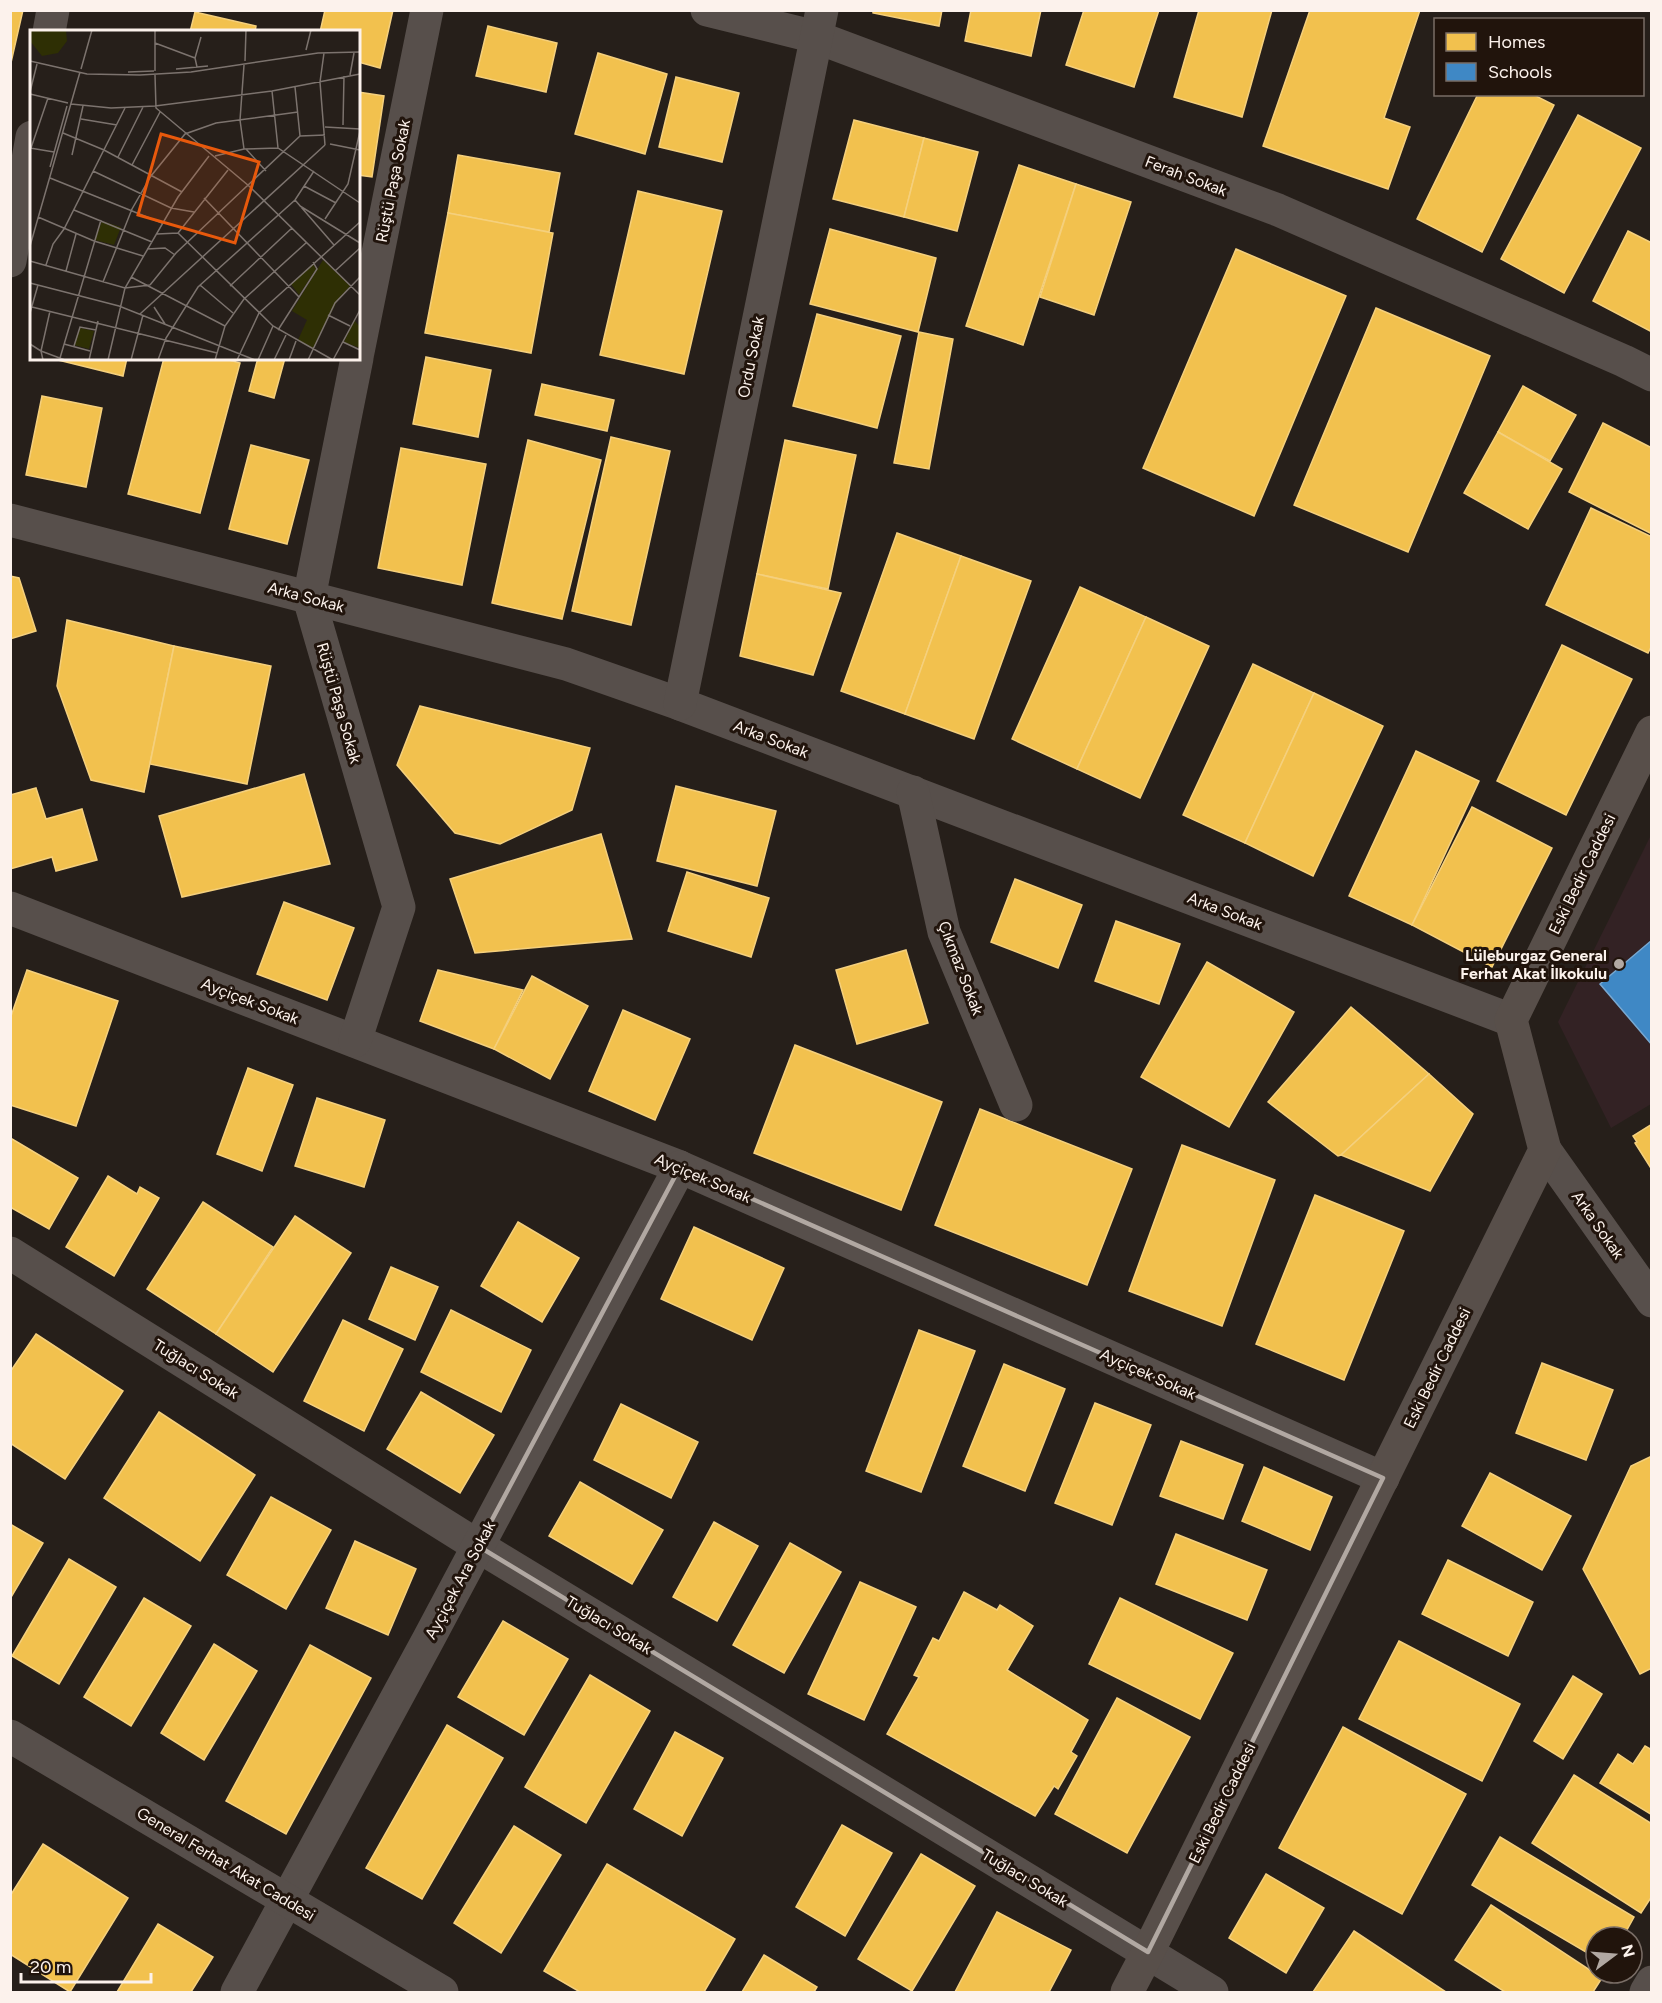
<svg xmlns="http://www.w3.org/2000/svg" width="1662" height="2003" viewBox="0 0 1662 2003" font-family="Figtree,sans-serif">
  <style>
    .education { fill: #332224 }
    .homes { fill: #f2c14e; stroke: #f5d07d; stroke-width: 1.5 }
    .schools { fill: #3f88c5; stroke: #78a8d1; stroke-width: 1.5 }
    .lines { fill: none; stroke-linecap: round; stroke-linejoin: round }
    .minor { stroke: #574f4b; stroke-width: 33 }
    .tertiary { stroke: #574f4b; stroke-width: 33 }
    .secondary { stroke: #584f4a; stroke-width: 33 }
    .marked { fill: none; stroke: #b1a8a2; stroke-width: 4.5; stroke-linejoin: round }
    .poi-dot { fill: #b1a8a2; stroke: #21140c; stroke-width: 2 }
    .labels { text-anchor: middle; dominant-baseline: central; stroke-width: 6; stroke-linejoin: round; paint-order: stroke }
    .street-label { font-size: 16px; fill: #fcf2ec; stroke: #21140c }
    .poi-label { font-size: 16px; font-weight: bold; fill: #fcf2ec; stroke: #21140c; text-anchor: end }
    .inset-road { fill: none; stroke: #7c736e; stroke-width: 1.5 }
    .view { fill: #e8590c; fill-opacity: 0.15; stroke: #e8590c; stroke-width: 3 }
    .inset-edge { fill: none; stroke: #fcf2ec; stroke-width: 3 }
  </style>
  <rect width="100%" height="100%" fill="#261f1a"/>
  <polygon class="education" points="1651,835 1651,1104 1611,1128 1558,1022"/>
  <g class="homes">
    <polygon points="10,10 23,10 10,67"/>
    <polygon points="325,10 393,10 380,68 358,62 358,32 320,32"/>
    <polygon points="873,10 942,10 939,26 873,13"/>
    <polygon points="971,10 1041,10 1031,56 965,41"/>
    <polygon points="1084,10 1159,10 1134,87 1066,65"/>
    <polygon points="1199,10 1272,10 1242,117 1174,97"/>
    <polygon points="1310,10 1420,10 1384,118 1410,127 1388,189 1263,146"/>
    <polygon points="195,12 256,26 255,32 190,32"/>
    <polygon points="488,26 557,43 546,92 476,76"/>
    <polygon points="598,53 667,74 645,154 575,134"/>
    <polygon points="676,77 739,93 722,162 659,147"/>
    <polygon points="358,92 384,96 372,177 358,175"/>
    <polygon points="1478,94 1532,94 1554,105 1482,252 1417,219"/>
    <polygon points="1578,115 1641,148 1564,293 1501,259"/>
    <polygon points="854,120 924,138 904,217 833,199"/>
    <polygon points="924,138 978,152 957,231 904,217"/>
    <polygon points="458,155 560,173 549,232 448,213"/>
    <polygon points="1019,165 1076,184 1023,345 966,326"/>
    <polygon points="1076,184 1131,202 1094,315 1040,297"/>
    <polygon points="638,191 722,211 684,374 600,355"/>
    <polygon points="448,213 553,233 531,353 425,333"/>
    <polygon points="830,229 936,258 918,332 810,304"/>
    <polygon points="1628,231 1652,243 1652,332 1593,301"/>
    <polygon points="1236,249 1346,296 1254,516 1143,468"/>
    <polygon points="1376,308 1490,356 1408,552 1294,505"/>
    <polygon points="817,314 901,336 877,428 793,406"/>
    <polygon points="919,332 953,339 929,469 894,463"/>
    <polygon points="426,357 491,370 478,437 413,424"/>
    <polygon points="50,358 127,358 123,376"/>
    <polygon points="164,358 222,358 240,363 200,513 128,494"/>
    <polygon points="258,358 285,358 274,398 249,391"/>
    <polygon points="542,384 614,400 607,431 535,415"/>
    <polygon points="1523,386 1576,415 1550,461 1498,432"/>
    <polygon points="42,396 102,408 86,487 26,475"/>
    <polygon points="1603,423 1652,448 1652,534 1569,492"/>
    <polygon points="1498,432 1562,469 1528,529 1464,493"/>
    <polygon points="611,437 670,451 631,625 572,611"/>
    <polygon points="528,440 601,460 562,619 492,603"/>
    <polygon points="785,440 856,455 828,589 757,574"/>
    <polygon points="251,445 309,460 287,544 229,529"/>
    <polygon points="401,448 486,464 462,585 378,568"/>
    <polygon points="1591,508 1652,537 1652,645 1648,653 1546,605"/>
    <polygon points="897,533 961,556 905,714 841,691"/>
    <polygon points="961,556 1031,581 974,739 905,714"/>
    <polygon points="757,574 841,593 813,675 740,656"/>
    <polygon points="10,576 19,578 36,631 10,639"/>
    <polygon points="1080,587 1146,617 1077,769 1012,739"/>
    <polygon points="1146,617 1209,646 1140,798 1077,769"/>
    <polygon points="67,620 174,646 144,792 91,780 57,686"/>
    <polygon points="1562,645 1632,679 1566,815 1497,781"/>
    <polygon points="174,646 271,666 247,784 150,764"/>
    <polygon points="1253,664 1314,693 1245,843 1183,815"/>
    <polygon points="1314,693 1383,726 1313,876 1245,843"/>
    <polygon points="420,706 590,748 572,810 500,844 455,833 397,765"/>
    <polygon points="1416,751 1479,781 1412,925 1349,896"/>
    <polygon points="304,774 330,864 182,897 159,816"/>
    <polygon points="676,786 776,811 757,886 657,861"/>
    <polygon points="36,788 46,819 82,809 97,860 56,871 52,857 10,869 10,795"/>
    <polygon points="1472,807 1552,848 1492,967 1412,925"/>
    <polygon points="601,834 632,939 475,953 450,879"/>
    <polygon points="687,872 769,898 751,957 668,931"/>
    <polygon points="1015,879 1082,905 1058,968 991,942"/>
    <polygon points="284,902 354,928 327,1000 257,974"/>
    <polygon points="1116,921 1180,944 1159,1004 1095,981"/>
    <polygon points="906,950 928,1023 857,1044 836,970"/>
    <polygon points="1207,962 1294,1012 1229,1127 1141,1077"/>
    <polygon points="27,970 118,1001 76,1126 10,1105 10,1019"/>
    <polygon points="438,970 523,990 494,1049 420,1021"/>
    <polygon points="532,976 588,1006 550,1079 494,1049"/>
    <polygon points="1351,1007 1429,1074 1341,1155 1338,1156 1268,1102"/>
    <polygon points="623,1010 690,1039 655,1120 589,1091"/>
    <polygon points="795,1045 942,1102 901,1210 754,1153"/>
    <polygon points="248,1068 293,1085 262,1171 217,1154"/>
    <polygon points="1429,1074 1473,1114 1430,1191 1341,1155"/>
    <polygon points="317,1098 385,1120 364,1187 295,1166"/>
    <polygon points="980,1109 1132,1169 1087,1285 935,1225"/>
    <polygon points="1652,1124 1652,1170 1635,1143 1637,1142 1633,1136"/>
    <polygon points="12,1139 78,1178 49,1229 10,1207 10,1142"/>
    <polygon points="1182,1145 1275,1180 1222,1326 1129,1291"/>
    <polygon points="108,1176 137,1194 140,1187 159,1198 114,1276 66,1247"/>
    <polygon points="1315,1195 1404,1231 1344,1380 1256,1344"/>
    <polygon points="203,1202 273,1247 216,1334 147,1289"/>
    <polygon points="295,1216 351,1253 273,1372 216,1334"/>
    <polygon points="518,1222 579,1258 542,1322 481,1286"/>
    <polygon points="694,1227 784,1268 752,1340 661,1299"/>
    <polygon points="391,1267 438,1287 415,1340 369,1319"/>
    <polygon points="451,1310 531,1350 501,1412 421,1372"/>
    <polygon points="343,1320 403,1349 364,1431 304,1401"/>
    <polygon points="919,1330 975,1351 921,1492 866,1471"/>
    <polygon points="36,1334 123,1391 65,1479 10,1443 10,1372"/>
    <polygon points="1542,1363 1613,1390 1586,1460 1516,1433"/>
    <polygon points="1004,1364 1065,1389 1025,1491 963,1466"/>
    <polygon points="421,1392 494,1435 460,1493 387,1449"/>
    <polygon points="1095,1403 1151,1425 1112,1525 1055,1503"/>
    <polygon points="621,1404 698,1442 671,1498 594,1460"/>
    <polygon points="159,1412 255,1475 200,1561 104,1498"/>
    <polygon points="1181,1441 1243,1465 1223,1519 1160,1496"/>
    <polygon points="1652,1456 1652,1668 1640,1674 1583,1569 1631,1466"/>
    <polygon points="1264,1467 1332,1497 1310,1550 1242,1521"/>
    <polygon points="1490,1473 1571,1516 1542,1570 1462,1526"/>
    <polygon points="580,1482 663,1530 632,1584 549,1536"/>
    <polygon points="271,1497 331,1530 286,1609 227,1575"/>
    <polygon points="714,1522 758,1546 717,1621 673,1597"/>
    <polygon points="10,1524 43,1543 10,1599"/>
    <polygon points="1176,1534 1267,1570 1247,1620 1156,1584"/>
    <polygon points="355,1541 416,1569 388,1635 326,1608"/>
    <polygon points="790,1543 841,1572 784,1673 733,1645"/>
    <polygon points="69,1559 116,1587 59,1684 12,1656"/>
    <polygon points="1448,1560 1533,1602 1508,1656 1422,1614"/>
    <polygon points="860,1582 916,1607 864,1720 808,1694"/>
    <polygon points="964,1592 997,1610 1000,1605 1033,1626 1007,1670 1088,1720 1071,1752 1077,1756 1058,1789 1054,1786 1035,1816 887,1734 919,1677 914,1675 933,1638 939,1641"/>
    <polygon points="144,1598 191,1626 131,1726 84,1697"/>
    <polygon points="1120,1598 1233,1653 1200,1719 1089,1664"/>
    <polygon points="503,1621 568,1659 524,1735 458,1697"/>
    <polygon points="1399,1641 1520,1704 1482,1781 1359,1719"/>
    <polygon points="214,1644 257,1671 204,1760 161,1733"/>
    <polygon points="310,1645 371,1678 286,1834 226,1801"/>
    <polygon points="590,1675 650,1711 586,1823 525,1787"/>
    <polygon points="1573,1676 1602,1694 1563,1759 1534,1741"/>
    <polygon points="1117,1698 1190,1737 1127,1853 1055,1814"/>
    <polygon points="447,1725 503,1758 422,1899 366,1868"/>
    <polygon points="1343,1727 1466,1794 1402,1914 1279,1848"/>
    <polygon points="675,1732 723,1758 682,1836 634,1809"/>
    <polygon points="1645,1746 1652,1750 1652,1815 1600,1783 1618,1754 1633,1764"/>
    <polygon points="1574,1775 1652,1824 1652,1896 1641,1913 1532,1843"/>
    <polygon points="842,1825 892,1853 845,1936 796,1907"/>
    <polygon points="514,1826 561,1855 501,1953 454,1923"/>
    <polygon points="1500,1837 1634,1917 1623,1937 1596,1937 1596,1958 1472,1885"/>
    <polygon points="43,1844 128,1898 70,1992 10,1954 10,1896"/>
    <polygon points="921,1854 975,1886 912,1991 858,1959"/>
    <polygon points="607,1864 735,1939 704,1992 580,1992 544,1971"/>
    <polygon points="1266,1874 1324,1908 1286,1973 1229,1938"/>
    <polygon points="1491,1905 1602,1978 1593,1992 1505,1992 1455,1960"/>
    <polygon points="997,1912 1071,1950 1049,1992 955,1992"/>
    <polygon points="158,1924 213,1957 191,1992 117,1992"/>
    <polygon points="1354,1931 1446,1992 1313,1992"/>
    <polygon points="764,1955 817,1987 814,1992 742,1992"/>
  </g>
  <polygon class="schools" points="1652,940 1652,1045 1600,984"/>
  <g class="lines">
    <g class="minor">
      <polyline points="707,10 816,37 1278,210 1624,361 1652,375"/>
      <polyline points="49,32 53,10"/>
      <polyline points="10,261 32,137"/>
      <polyline points="358,352 427,10"/>
      <polyline points="10,520 566,664 680,704 1511,1020"/>
      <polyline points="680,704 822,10"/>
      <polyline points="913,792 944,932 1016,1105"/>
      <polyline points="10,908 680,1167 1383,1478"/>
      <polyline points="355,1041 399,907 309,598 357,358"/>
      <polyline points="1545,1150 1652,1301"/>
      <polyline points="10,1253 478,1546 1212,1992"/>
      <polyline points="237,1992 428,1640 680,1167"/>
      <polyline points="1646,1992 1652,1982"/>
    </g>
    <polyline class="tertiary" points="10,1736 442,1992"/>
    <polyline class="secondary" points="1127,1992 1148,1952 1545,1150 1511,1020 1652,732"/>
  </g>
  <path class="marked" d="M 680,1167 L 1383,1478 L 1148,1952 L 478,1546 Z"/>
  <circle class="poi-dot" cx="1619" cy="964" r="6"/>
  <g class="labels">
    <g class="street-label">
      <text transform="translate(1186 176) rotate(21)">Ferah Sokak</text>
      <text transform="translate(393 181) rotate(-79)">Rüştü Paşa Sokak</text>
      <text transform="translate(751 357) rotate(-79)">Ordu Sokak</text>
      <text transform="translate(306 597) rotate(15)">Arka Sokak</text>
      <text transform="translate(339 703) rotate(74)">Rüştü Paşa Sokak</text>
      <text transform="translate(771 739) rotate(21)">Arka Sokak</text>
      <text transform="translate(1582 874) rotate(-64)">Eski Bedir Caddesi</text>
      <text transform="translate(1225 911) rotate(21)">Arka Sokak</text>
      <text transform="translate(961 968) rotate(69)">Çıkmaz Sokak</text>
      <text transform="translate(250 1001) rotate(21)">Ayçiçek Sokak</text>
      <text transform="translate(703 1178) rotate(23)">Ayçiçek Sokak</text>
      <text transform="translate(1598 1225) rotate(55)">Arka Sokak</text>
      <text transform="translate(1437 1368) rotate(-64)">Eski Bedir Caddesi</text>
      <text transform="translate(196 1369) rotate(32)">Tuğlacı Sokak</text>
      <text transform="translate(1148 1374) rotate(24)">Ayçiçek Sokak</text>
      <text transform="translate(460 1580) rotate(-62)">Ayçiçek Ara Sokak</text>
      <text transform="translate(609 1625) rotate(31)">Tuğlacı Sokak</text>
      <text transform="translate(1222 1803) rotate(-64)">Eski Bedir Caddesi</text>
      <text transform="translate(226 1864) rotate(31)">General Ferhat Akat Caddesi</text>
      <text transform="translate(1025 1878) rotate(31)">Tuğlacı Sokak</text>
    </g>
    <g class="poi-label">
      <text x="1607" y="955">Lüleburgaz General<tspan x="1607" dy="18">Ferhat Akat İlkokulu</tspan></text>
    </g>
  </g>
  <g transform="translate(30 30)">
    <rect width="330" height="330" fill="#261f1a"/>
    <path d="M 0,0 L 36,0 L 37,11 L 28,23 L 12,26 L 0,11 ZM 72,191 L 91,197 L 84,215 L 65,210 ZM 293,230 L 320,256 L 309,268 L 283,318 L 268,310 L 277,290 L 262,281 ZM 283,234 L 286,239 L 269,265 L 261,254 ZM 324,290 L 330,297 L 330,318 L 314,312 ZM 50,298 L 64,301 L 59,319 L 44,315 Z" fill="#2e2f04"/>
    <path class="inset-road" d="M 125,13 L 165,28M 276,20 L 281,0M 294,23 L 290,52 L 295,115M 0,31 L 57,44 L 110,45 L 161,42 L 288,23 L 330,22M 215,31 L 216,0M 214,35 L 210,90 L 214,119M 167,37 L 165,28 L 171,7M 51,39 L 62,0M 146,39 L 178,36M 125,41 L 125,0M 98,42 L 124,41M 125,45 L 126,78 L 219,156 L 330,265M 320,45 L 324,23M 242,61 L 248,118M 0,62 L 7,34M 0,64 L 38,73M 41,74 L 81,78 L 125,76 L 242,61 L 330,44M 51,89 L 87,95M 313,95 L 314,46M 295,97 L 330,99M 33,103 L 74,120 L 152,162M 270,106 L 295,105M 300,114 L 330,120M 0,118 L 24,122M 1,118 L 18,68M 216,119 L 236,141M 42,125 L 53,76M 185,126 L 214,119 L 248,118 L 330,173M 88,127 L 113,77M 102,135 L 130,82M 20,137 L 37,76M 63,141 L 141,178 L 164,182M 20,148 L 132,193M 274,156 L 306,173M 174,168 L 269,267M 265,170 L 304,215M 270,176 L 330,213M 44,180 L 122,212M 8,187 L 64,211 L 113,226M 295,189 L 318,154 L 330,101M 148,203 L 198,140M 127,204 L 148,203 L 243,296 L 303,330M 0,216 L 50,42M 117,219 L 135,218 L 145,225M 0,231 L 95,258 L 120,255M 16,235 L 23,214 L 34,199 L 95,78M 36,241 L 46,204M 305,241 L 330,218M 101,247 L 195,296M 73,252 L 102,179 L 121,146 L 155,104 L 186,93 L 268,82M 0,253 L 89,276 L 225,330M 120,255 L 146,223 L 270,106 L 265,57M 170,255 L 203,283M 200,256 L 262,198M 2,277 L 187,323M 124,277 L 135,294M 20,281 L 11,321 L 35,330M 0,283 L 8,255M 110,284 L 295,115M 298,285 L 320,296M 248,300 L 287,239 L 283,232M 313,312 L 330,320M 0,314 L 11,321 L 13,330M 34,314 L 60,321M 44,316 L 50,297 L 66,300M 30,328 L 71,190M 59,330 L 68,291M 78,330 L 95,258 L 148,167 L 179,126M 101,330 L 113,285M 128,330 L 136,308 L 168,257 L 265,170 L 284,141M 185,330 L 195,296 L 214,269 L 277,212M 207,330 L 229,283 L 330,192M 228,330 L 243,296M 244,330 L 256,305M 259,330 L 266,311M 278,330 L 305,273 L 330,247M 303,330 L 330,280"/>
    <path class="view" d="M 131,104 L 229,132 L 205,213 L 108,185 Z"/>
    <rect width="330" height="330" class="inset-edge"/>
  </g>
  <rect width="1662" height="2003" fill="none" stroke="#fcf2ec" stroke-width="24"/>
  <rect x="1434" y="18" width="210" height="78" fill="#21140c" stroke="#796d66" stroke-width="1.5"/>
  <rect x="1446" y="33" width="30" height="18" fill="#f2c14e" stroke="#796d66" stroke-width="1.5"/>
  <text x="1488" y="48" font-size="18" fill="#fcf2ec">Homes</text>
  <rect x="1446" y="63" width="30" height="18" fill="#3f88c5" stroke="#796d66" stroke-width="1.5"/>
  <text x="1488" y="78" font-size="18" fill="#fcf2ec">Schools</text>
  <g transform="translate(1614 1955) rotate(74)"><circle r="28" fill="#21140c" stroke="#796d66" stroke-width="1.5"/>
  <path d="M0-4.5L10 22L0 15L-10 22Z" fill="#b1a8a2"/>
  <text y="-9" font-size="16" font-weight="bold" text-anchor="middle" fill="#fcf2ec">N</text>
  </g>
  <path d="M21 1973v9h130v-9" fill="none" stroke="#fcf2ec" stroke-width="3"/>
  <text x="30" y="1973" font-size="18" fill="#fcf2ec" stroke="#21140c" stroke-width="4.5" paint-order="stroke">20 m</text>
</svg>
